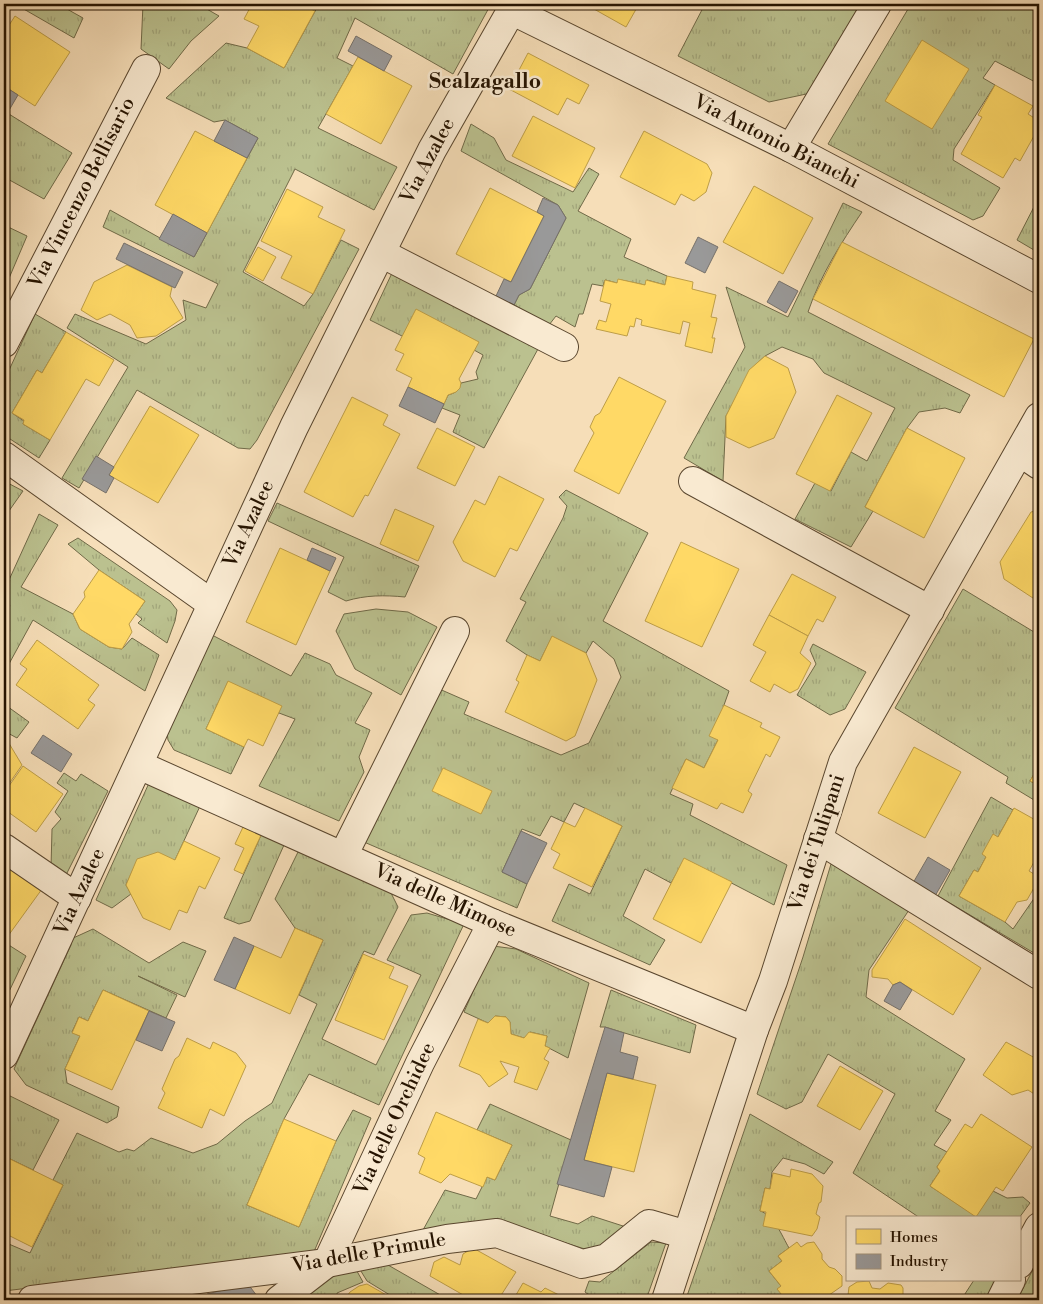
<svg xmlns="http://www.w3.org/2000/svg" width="1043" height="1304" viewBox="0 0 1043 1304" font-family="'Libre Bodoni',serif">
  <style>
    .grass { fill: url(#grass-tufts); stroke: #706a48 }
    .homes { fill: #ffd966; stroke: #be9e47 }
    .industry { fill: #999; stroke: #76716b }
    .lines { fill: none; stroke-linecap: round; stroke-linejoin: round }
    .minor-casing { stroke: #59462e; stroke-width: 30 }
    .minor { stroke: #f9ead1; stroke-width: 28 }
    .labels { text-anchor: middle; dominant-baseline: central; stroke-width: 5; stroke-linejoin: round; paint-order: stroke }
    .street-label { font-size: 20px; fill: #251300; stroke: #f9ead1 }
    .neighbourhood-label { font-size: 21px; font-weight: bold; fill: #251300; stroke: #f9ead1 }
  </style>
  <defs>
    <pattern id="grass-tufts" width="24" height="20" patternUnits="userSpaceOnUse" patternTransform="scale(1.25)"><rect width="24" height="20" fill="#bbc18f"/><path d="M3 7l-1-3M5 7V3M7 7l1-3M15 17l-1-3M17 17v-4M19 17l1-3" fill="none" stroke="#a1a57a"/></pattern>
  </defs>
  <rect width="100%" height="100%" fill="#f6deb8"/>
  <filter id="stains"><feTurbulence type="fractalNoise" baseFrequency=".004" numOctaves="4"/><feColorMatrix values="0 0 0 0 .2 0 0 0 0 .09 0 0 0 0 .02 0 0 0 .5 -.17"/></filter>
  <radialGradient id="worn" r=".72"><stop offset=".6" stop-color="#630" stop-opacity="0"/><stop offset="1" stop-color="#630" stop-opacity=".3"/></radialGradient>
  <g class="grass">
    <polygon points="15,4 58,4 83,18 74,38"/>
    <polygon points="143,4 198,4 219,16 191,41 169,69 141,49"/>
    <polygon points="319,4 491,4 453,74 355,18 337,58 353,66 318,128 397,167 374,210 295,169 243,272 304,306 313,294 341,240 359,249 257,440 250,449 238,448 137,390 79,488 62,478 128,367 67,328 75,314 146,344 186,320 183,300 206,308 218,284 103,227 110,210 194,257 258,138 225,120 214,122 166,98 226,43 247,48 284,68"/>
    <polygon points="705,4 863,4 811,93 769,102 678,56"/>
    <polygon points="911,4 1031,4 1039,9 1039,84 995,61 983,78 995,85 954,149 953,160 1000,188 983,216 973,220 828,144"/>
    <polygon points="4,111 72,153 44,199 4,177"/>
    <polygon points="471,124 494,138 506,160 573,192 589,168 599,174 578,211 631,239 624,257 667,276 665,285 647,280 645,285 621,280 617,283 605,280 603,286 592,284 583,314 579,314 575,327 556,316 549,325 512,309 519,295 530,289 566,218 558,205 461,151"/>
    <polygon points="1039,197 1039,253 1017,240"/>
    <path d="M 843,203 L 862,212 C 841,243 820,276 808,312 L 970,395 L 960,413 L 945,408 L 919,412 L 907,428 L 865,507 L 873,511 L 851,547 L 795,519 L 815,483 L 831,491 L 851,452 L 867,461 L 895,408 L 824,373 L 813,359 L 782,347 L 765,356 L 751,369 L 726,416 L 723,481 L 684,458 L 745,347 L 726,287 L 788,317 Z"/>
    <polygon points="4,225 27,236 4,290"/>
    <path d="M 392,273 L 538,349 L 484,448 L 453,432 L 460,415 L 442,408 L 448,395 C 455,393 459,391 461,383 L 478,379 L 476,372 L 483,355 L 474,350 L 402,336 L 370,320 Z"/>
    <polygon points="35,314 66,332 42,373 37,370 12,413 24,421 23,424 50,440 39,458 4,435 4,381"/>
    <polygon points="4,481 23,491 4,518"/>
    <polygon points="566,490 648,533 603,621 729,691 724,705 718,740 704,768 686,759 670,794 693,804 690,815 787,865 774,905 685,859 671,883 645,869 623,916 665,940 650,965 552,921 569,884 590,894 622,826 574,803 564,822 551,816 540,836 522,829 502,872 527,884 517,908 364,842 437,688 469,702 464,714 561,755 589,743 621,677 614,659 593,641 586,653 552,637 540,661 527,655 506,641 526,602 520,599 563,518 567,506 559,497"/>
    <path d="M 277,503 L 419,566 L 405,597 C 384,595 366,595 346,601 L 328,592 L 344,557 L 268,521 Z"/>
    <polygon points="39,514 58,525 21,587 73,614 80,629 109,647 122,649 132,638 159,655 145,691 33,620 4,673 4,591"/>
    <polygon points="78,538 170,601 177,610 175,621 167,643 138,623 142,619 136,614 145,601 99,570 68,544"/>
    <polygon points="963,589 1039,635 1039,766 1030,781 1039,786 1039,803 1006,783 1008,777 895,708"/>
    <polygon points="376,609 408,612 437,627 401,695 355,669 336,631 344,614"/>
    <polygon points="212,635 291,676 305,653 330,664 336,675 372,693 355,723 370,730 359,757 364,772 339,821 259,786 295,719 279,713 228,682 206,729 244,747 231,774 174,750 168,740 167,732"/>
    <polygon points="813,644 866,672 845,709 830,715 797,695 816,664 810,650"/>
    <polygon points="4,704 29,722 17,738 4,731"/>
    <polygon points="64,773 76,781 81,774 108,791 65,877 51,868 52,829 61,819 55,812 68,791 57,783"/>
    <polygon points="149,783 201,804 175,860 138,859 126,885 131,894 112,908 96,900"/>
    <polygon points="991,797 1013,810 998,837 983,854 986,857 978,872 974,870 959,896 1005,922 1013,929 1035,897 1039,895 1039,956 938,896"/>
    <polygon points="262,833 284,845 250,921 239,924 224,918"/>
    <polygon points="299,850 391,893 398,907 374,955 364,951 322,1039 376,1065 421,975 387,960 411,915 427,913 464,924 379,1105 309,1074 284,1119 247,1205 299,1227 336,1141 353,1110 371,1118 313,1254 4,1291 4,1242 30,1253 63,1185 53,1180 77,1133 119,1152 127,1149 134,1151 151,1138 193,1153 217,1144 245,1121 272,1103 317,1004 299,995 323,940 295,928 275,899"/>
    <polygon points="831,864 911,907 869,970 866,997 965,1059 935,1111 951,1120 934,1145 947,1152 937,1167 940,1171 930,1186 976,1216 993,1191 1007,1198 1023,1197 1030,1203 1019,1218 920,1218 853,1173 895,1094 828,1054 802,1102 786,1109 757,1094 803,957"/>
    <polygon points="93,929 149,963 183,942 206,951 185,997 138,976 177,995 166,1018 103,990 88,1021 79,1017 72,1032 80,1036 65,1069 67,1083 119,1107 117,1117 107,1123 26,1085 14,1069 71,945 71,939"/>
    <polygon points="4,942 26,956 4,1002"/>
    <polygon points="493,946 516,949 589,983 568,1058 545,1046 547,1036 530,1032 524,1038 511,1034 510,1022 506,1017 495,1016 488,1023 464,1012"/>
    <polygon points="611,990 696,1025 690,1053 605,1027 600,1027"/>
    <polygon points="4,1093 59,1120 33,1170 8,1158 4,1166"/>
    <polygon points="490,1104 571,1140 550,1216 578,1224 592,1216 623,1226 620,1234 591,1251 494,1220 423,1230 445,1190 476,1199 487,1177 495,1180 512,1145 477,1130"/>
    <path d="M 750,1114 L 833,1162 L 824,1174 L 805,1164 L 783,1158 L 772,1172 L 770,1189 L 765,1188 L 760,1211 C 774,1215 782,1236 789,1248 L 778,1256 L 782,1261 L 769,1271 L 781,1286 L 778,1289 L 786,1300 L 690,1300 L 687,1296 Z"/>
    <polygon points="651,1242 666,1243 646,1300 596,1300 585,1292 589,1281 600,1282"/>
    <polygon points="1039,1258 1039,1300 1017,1300"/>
    <polygon points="356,1263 388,1265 449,1300 398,1300 367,1281"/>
    <polygon points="353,1264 363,1282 337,1293 338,1300 295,1300 329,1271"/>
    <polygon points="974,1280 998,1280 989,1300 961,1300"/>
  </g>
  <g class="homes">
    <polygon points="252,4 301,4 315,11 284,68 247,48 259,26 244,19"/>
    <polygon points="585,4 639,4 626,27"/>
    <polygon points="15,16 70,52 35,106 4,86 4,33"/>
    <polygon points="922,40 969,69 932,129 885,101"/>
    <polygon points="528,53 589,85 579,104 567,98 558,115 509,89"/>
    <polygon points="358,57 412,86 381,144 326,114"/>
    <polygon points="995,85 1033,106 1028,114 1039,121 1039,127 1020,161 1015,158 1003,178 961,154 982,117 978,115"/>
    <polygon points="533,116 595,148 575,188 512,156"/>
    <polygon points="195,131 247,158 207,233 155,205"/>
    <polygon points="644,131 707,164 712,173 706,192 694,201 681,194 675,205 620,177"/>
    <polygon points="754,186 813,218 783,274 723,242"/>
    <polygon points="490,188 544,216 511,282 456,254"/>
    <polygon points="287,189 323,207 318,217 345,230 313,294 281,278 292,256 261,241"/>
    <polygon points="842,242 1034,339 1004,397 813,299"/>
    <polygon points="258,247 276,257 263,281 245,271"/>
    <polygon points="127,265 172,287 170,296 183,318 156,336 137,338 130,325 110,314 97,320 81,310 94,282"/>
    <polygon points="667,276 693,282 692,289 716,295 711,317 717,318 712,338 715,338 712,353 685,346 690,323 683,321 680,334 641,325 642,320 636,318 634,327 630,326 627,336 596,329 599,320 606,322 611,304 600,301 605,280 617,283 618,279 645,285 646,280 665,285"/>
    <polygon points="416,309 479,342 459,379 461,383 460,388 456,392 448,395 444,404 408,387 412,378 396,370 404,354 395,350"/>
    <polygon points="66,332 114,360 99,386 86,379 50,440 23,424 24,420 12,413 37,370 42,373"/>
    <polygon points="765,356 788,368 796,392 774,438 749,448 726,437 726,416 749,370"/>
    <polygon points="619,377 666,401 619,494 574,471 594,433 590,427 595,416 600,413"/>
    <polygon points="837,395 872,413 830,491 796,474"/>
    <polygon points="352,397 388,415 383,425 400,434 368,496 365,495 353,517 304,492"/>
    <polygon points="150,406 199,435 158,503 109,475"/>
    <polygon points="437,428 475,447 455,486 417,468"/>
    <polygon points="907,428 965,458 924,538 865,507"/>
    <polygon points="499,476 544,499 517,551 510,548 495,577 463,561 453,542 475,500 485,505"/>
    <polygon points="395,509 434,526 418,561 380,544"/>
    <polygon points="1039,510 1039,602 1004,579 1000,562 1031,512"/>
    <polygon points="681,542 739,569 702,647 645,621"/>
    <polygon points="280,548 330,571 296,645 246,622"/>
    <polygon points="99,570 145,601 129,624 132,632 122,649 109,647 80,629 73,614 85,597 84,592"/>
    <polygon points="792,574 836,597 823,622 817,619 808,636 769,615"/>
    <polygon points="769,615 808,636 800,653 811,663 798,689 790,693 774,684 770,692 750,681 766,652 753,645"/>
    <polygon points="552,636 586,653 597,680 575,736 566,741 505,712 519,682 516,680 527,655 540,661"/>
    <polygon points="37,640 99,685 88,700 95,705 78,729 16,685 27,669 20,664"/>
    <polygon points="228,681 282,706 263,746 248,739 244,747 206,729"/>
    <polygon points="724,705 762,723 760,727 780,737 770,757 766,754 748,791 752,794 743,813 721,803 717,809 672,788 686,759 704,768 718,740 709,736"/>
    <polygon points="4,739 7,740 22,765 4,791"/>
    <polygon points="914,747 961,772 925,838 878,813"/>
    <polygon points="23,766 63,794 36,832 4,809 4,793"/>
    <polygon points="1039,766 1039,786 1030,781"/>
    <polygon points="443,768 492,791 481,814 432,791"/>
    <polygon points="585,808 622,826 592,887 553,868 560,854 551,849 564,822 575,827"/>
    <polygon points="1014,808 1039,822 1039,853 1029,871 1039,877 1039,879 1027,900 1017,902 1005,922 959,896 974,870 978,872 986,857 982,854 993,834 998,837"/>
    <polygon points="244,825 262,833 243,874 234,870 244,848 235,844"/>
    <polygon points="184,841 220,858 205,889 199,886 187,913 179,910 170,930 143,918 126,885 137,859 158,852 175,860"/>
    <polygon points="684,858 732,882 701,943 653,919"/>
    <polygon points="11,866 42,889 8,936 4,933 4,876"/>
    <polygon points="905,919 981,968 953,1015 900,982 893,985 888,979 872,977 872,970"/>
    <polygon points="295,928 323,940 290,1014 235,989 254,946 281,958"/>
    <polygon points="363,954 394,967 389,978 408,986 384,1040 335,1020"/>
    <polygon points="103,990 149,1011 112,1090 65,1069 80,1036 72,1033 79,1017 88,1021"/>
    <polygon points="495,1016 506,1017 510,1022 511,1034 524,1038 529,1032 547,1036 545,1046 550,1048 544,1059 549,1062 537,1090 514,1082 519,1067 500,1061 508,1074 489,1087 480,1075 459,1066 478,1019 488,1023"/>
    <polygon points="187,1038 210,1049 213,1042 236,1053 246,1066 224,1116 210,1109 202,1128 158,1108 165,1093 162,1089 175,1059 179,1056"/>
    <polygon points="1006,1042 1035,1058 1039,1058 1039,1097 1028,1090 1012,1095 983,1075"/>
    <polygon points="840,1066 883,1091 860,1130 817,1106"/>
    <polygon points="607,1073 656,1085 634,1172 584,1160"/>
    <polygon points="436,1112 512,1145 495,1180 487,1177 483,1187 450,1174 441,1183 419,1173 425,1158 418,1154"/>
    <polygon points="981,1114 1032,1147 1003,1191 996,1187 976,1217 930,1186 940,1171 937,1167 965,1124 972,1128"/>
    <polygon points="284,1119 336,1141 299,1227 247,1205"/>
    <polygon points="8,1158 63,1185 32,1247 4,1233 4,1166"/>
    <polygon points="791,1169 812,1174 823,1186 821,1202 819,1203 816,1214 820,1217 817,1229 812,1236 763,1226 766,1212 760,1211 765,1188 770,1189 773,1173 790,1177"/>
    <polygon points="797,1242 801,1247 807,1243 814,1242 822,1254 822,1259 829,1267 835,1269 842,1276 842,1286 822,1300 786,1300 777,1289 781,1286 769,1271 782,1261 778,1256"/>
    <polygon points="473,1248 516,1272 498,1300 472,1300 430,1276 434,1262 444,1257 460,1265 463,1254"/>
    <polygon points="869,1281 872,1288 880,1289 888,1283 901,1285 903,1288 903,1300 841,1300 841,1295 848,1295 849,1287 857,1282"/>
    <polygon points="523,1283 541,1292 545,1288 569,1300 513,1300"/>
    <polygon points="367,1284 395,1300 344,1300 350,1292 359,1286"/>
  </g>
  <g class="industry">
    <polygon points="356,36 392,56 384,71 348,51"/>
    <polygon points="4,86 18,95 8,112 4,109"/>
    <polygon points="225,120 258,138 247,158 214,141"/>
    <polygon points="543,198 558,205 566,218 530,289 519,295 514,305 496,296 504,279 511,282 544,216 537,212"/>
    <polygon points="173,214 207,233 194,257 159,239"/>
    <polygon points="698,237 718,247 705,273 685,263"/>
    <polygon points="124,243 183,272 175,288 116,259"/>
    <polygon points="779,281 798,291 786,313 767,302"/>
    <polygon points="408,387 444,404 435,423 399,406"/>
    <polygon points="96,456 114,467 109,475 114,478 106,493 82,479"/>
    <polygon points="312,548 336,558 330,571 307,560"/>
    <polygon points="43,735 72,754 61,772 31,753"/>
    <polygon points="521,831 547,843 527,884 502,872"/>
    <polygon points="928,857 950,870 935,896 913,883"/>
    <polygon points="234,937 254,946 235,989 214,980"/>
    <polygon points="900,982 912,990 900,1010 884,1001 893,985"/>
    <polygon points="149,1011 175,1022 162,1051 136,1040"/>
    <polygon points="605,1027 624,1033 620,1052 638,1057 633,1079 607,1073 584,1160 612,1167 604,1197 557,1184"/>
    <polygon points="248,1284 257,1296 252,1300 212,1300 207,1294"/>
  </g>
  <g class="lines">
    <defs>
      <g id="minor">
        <polyline points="511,10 791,148 1039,279"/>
        <polyline points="791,148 877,4"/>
        <polyline points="381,253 564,347"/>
        <polyline points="4,343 146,69"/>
        <polyline points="1020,452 1039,465"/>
        <polyline points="4,456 212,604"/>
        <polyline points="693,481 930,610"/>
        <polyline points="139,765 492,923 754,1030"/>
        <polyline points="818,839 1039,975"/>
        <polyline points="4,848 77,898"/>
        <polyline points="343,856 455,631"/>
        <polyline points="4,1055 294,427 432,150 515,4"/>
        <polyline points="1019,1264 1039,1227"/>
        <polyline points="32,1300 327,1263 447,1239 497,1233 582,1264 607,1258 649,1224 687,1235"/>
        <polyline points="279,1300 327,1263 420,1063 492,923"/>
        <polyline points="666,1300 754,1030 773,981 843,762 1039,417"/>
        <polyline points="1001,1300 1011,1280"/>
      </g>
    </defs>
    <use href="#minor" class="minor-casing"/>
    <use href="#minor" class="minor"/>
  </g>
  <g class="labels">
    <g class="street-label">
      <text transform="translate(776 142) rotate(27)">Via Antonio Bianchi</text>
      <text transform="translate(428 161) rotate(-62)">Via Azalee</text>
      <text transform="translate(82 193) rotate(-63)">Via Vincenzo Bellisario</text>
      <text transform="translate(249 524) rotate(-65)">Via Azalee</text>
      <text transform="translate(817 843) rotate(-72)">Via dei Tulipani</text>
      <text transform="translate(80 892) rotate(-65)">Via Azalee</text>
      <text transform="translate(445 901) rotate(24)">Via delle Mimose</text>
      <text transform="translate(395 1119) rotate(-65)">Via delle Orchidee</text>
      <text transform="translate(369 1253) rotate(-10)">Via delle Primule</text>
    </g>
    <g class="neighbourhood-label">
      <text x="485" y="82">Scalzagallo</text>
    </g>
  </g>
  <rect width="1043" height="1304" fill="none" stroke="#f6deb8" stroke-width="20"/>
  <rect x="5" y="5" width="1033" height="1294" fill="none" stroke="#251300" stroke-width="2.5"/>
  <rect x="10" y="10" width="1023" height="1284" fill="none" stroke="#251300"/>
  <rect x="846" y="1216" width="175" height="65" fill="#f9ead1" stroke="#a4947d"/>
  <rect x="856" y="1229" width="25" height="15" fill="#ffd966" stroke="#a4947d"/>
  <text x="890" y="1242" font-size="15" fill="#251300">Homes</text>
  <rect x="856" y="1254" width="25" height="15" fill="#999999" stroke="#a4947d"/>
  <text x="890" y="1266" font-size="15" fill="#251300">Industry</text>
  <rect width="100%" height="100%" filter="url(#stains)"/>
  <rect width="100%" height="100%" fill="url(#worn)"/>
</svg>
